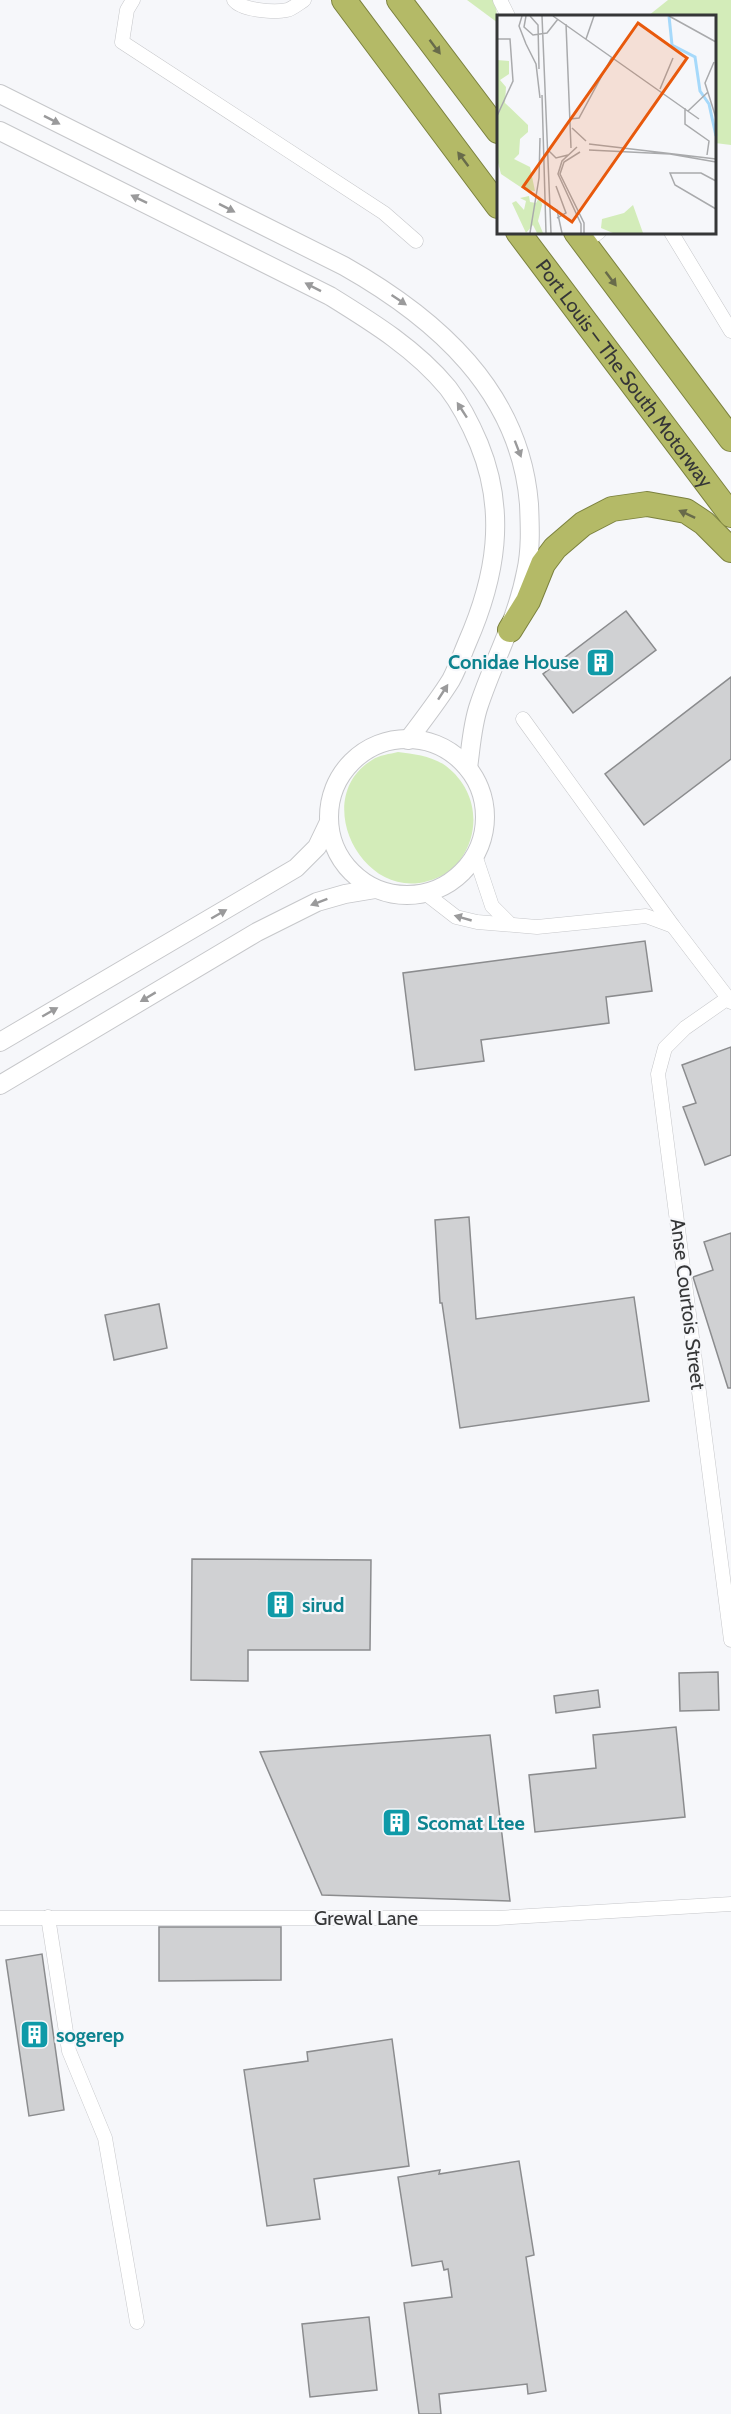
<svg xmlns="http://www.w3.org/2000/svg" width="731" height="2414" viewBox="0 0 731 2414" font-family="Cabin,sans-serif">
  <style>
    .green { fill: #d3ecb9 }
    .building { fill: #d0d1d3; stroke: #8b8c8e; stroke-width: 1.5 }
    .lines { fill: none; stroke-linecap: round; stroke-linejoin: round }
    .minor-casing { stroke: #c6c7ca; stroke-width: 15 }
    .tertiary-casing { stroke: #c6c7ca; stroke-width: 20 }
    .trunk-casing { stroke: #7b813e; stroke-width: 26 }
    .minor { stroke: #fff; stroke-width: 14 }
    .tertiary { stroke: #fff; stroke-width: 18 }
    .trunk { stroke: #b4ba67; stroke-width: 24 }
    .oneway { fill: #686b4a }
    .oneway2 { fill: #9a9a9b }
    .labels { text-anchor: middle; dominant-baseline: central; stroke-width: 4.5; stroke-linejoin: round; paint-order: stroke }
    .street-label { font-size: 20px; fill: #353637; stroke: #f6f7fa }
    .culture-label { font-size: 20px; font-weight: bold; fill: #0d838f; stroke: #f6f7fa; text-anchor: start }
    .inset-river { fill: none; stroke: #a6d9fa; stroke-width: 3 }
    .inset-road { fill: none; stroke: #a9aaac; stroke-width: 1.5 }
    .view { fill: #e8590c; fill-opacity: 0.15; stroke: #e8590c; stroke-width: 3 }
    .inset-edge { fill: none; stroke: #353637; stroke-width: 3 }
  </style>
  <rect width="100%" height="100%" fill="#f6f7fa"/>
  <g class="green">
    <polygon points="467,0 495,0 498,23"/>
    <polygon points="668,0 731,0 731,145 715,143 714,16 648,16"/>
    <path d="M 398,752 C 414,754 432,756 446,766 C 476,789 482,828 461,859 C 453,871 442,877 428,881 C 362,901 310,798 372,760 C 379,755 390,754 398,752 Z"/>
  </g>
  <g class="building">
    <polygon points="626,611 656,650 573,713 543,674"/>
    <polygon points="731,677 731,759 644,825 605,774"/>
    <polygon points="645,941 652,991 606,997 609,1023 481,1040 484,1061 415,1070 403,973"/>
    <polygon points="731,1047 731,1155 705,1165 683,1107 696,1103 682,1065"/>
    <polygon points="469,1217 476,1319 634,1297 649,1401 460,1428 442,1303 440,1303 435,1220"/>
    <polygon points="731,1233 731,1388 728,1388 693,1277 713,1270 704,1242"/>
    <polygon points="159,1304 167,1348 114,1360 105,1315"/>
    <polygon points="192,1559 371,1560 370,1650 248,1650 248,1681 191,1680"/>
    <polygon points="718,1672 719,1710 680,1711 679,1673"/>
    <polygon points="598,1690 600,1707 556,1713 554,1696"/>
    <polygon points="676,1727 685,1817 535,1832 529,1775 596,1768 593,1735"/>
    <polygon points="490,1735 510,1901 322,1895 260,1752"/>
    <polygon points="159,1927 281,1927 281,1980 159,1981"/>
    <polygon points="42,1954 64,2110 29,2116 6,1960"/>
    <polygon points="392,2039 409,2166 314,2179 320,2219 267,2226 244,2070 308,2061 307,2052"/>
    <polygon points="519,2161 534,2255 526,2257 546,2391 528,2394 527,2384 439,2394 441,2414 419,2414 404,2303 452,2297 448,2269 444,2270 442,2261 412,2266 398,2177 440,2170 439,2174"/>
    <polygon points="369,2317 377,2390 310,2397 302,2324"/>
  </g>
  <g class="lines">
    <defs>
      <g id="minor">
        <polyline points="133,0 127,10 122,42 384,213 416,241"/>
        <path d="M 234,0 C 241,10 274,13 287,10 C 292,9 299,3 304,0"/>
        <polyline points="500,0 508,16"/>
        <polyline points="671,232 731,331"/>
        <polyline points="584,243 599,232"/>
        <polyline points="523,719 673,926 731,1002"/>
        <polyline points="475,855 492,906 509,923"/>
        <polyline points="425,893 456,917 477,922 537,927 646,916 673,926"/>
        <polyline points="728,998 685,1028 665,1048 658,1074 731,1640"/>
        <polyline points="48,1917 69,2051 105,2138 137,2322"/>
        <polyline points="0,1918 497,1918 731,1904"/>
      </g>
      <g id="tertiary">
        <path d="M 0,94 L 344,266 C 436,318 520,391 529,504 C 530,527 531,550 526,572 C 517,619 494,660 479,705 C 472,725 471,747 468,768"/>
        <path d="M 0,131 L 330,296 C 372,322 416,349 448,388 C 461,405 471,425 479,444 C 507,512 496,577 467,643 C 462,655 457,669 451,680 C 438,701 423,720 408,740"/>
        <circle cx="407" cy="817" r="78"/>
        <polyline points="0,1042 296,868 317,847 329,822"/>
        <polyline points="0,1085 257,932 317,902 345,894 375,889"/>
      </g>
      <g id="trunk">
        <polyline points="344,0 498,206"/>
        <polyline points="399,0 498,131"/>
        <path id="s1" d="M 518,232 L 731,515"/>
        <polyline points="576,232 731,439"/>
        <polyline points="510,630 528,601 543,564 555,548 583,524 612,509 647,504 686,511 704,523 731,550"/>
      </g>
    </defs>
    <use href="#minor" class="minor-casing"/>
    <use href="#tertiary" class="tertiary-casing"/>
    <use href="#trunk" class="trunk-casing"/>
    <use href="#minor" class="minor"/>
    <use href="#tertiary" class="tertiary"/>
    <use href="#trunk" class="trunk"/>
  </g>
  <defs><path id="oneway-solid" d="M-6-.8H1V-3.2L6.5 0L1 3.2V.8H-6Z" transform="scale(1.5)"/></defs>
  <g class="oneway">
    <use href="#oneway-solid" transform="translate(435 47) rotate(53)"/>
    <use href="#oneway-solid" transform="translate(463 159) rotate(-127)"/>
    <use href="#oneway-solid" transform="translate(611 279) rotate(53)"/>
    <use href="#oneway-solid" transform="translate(687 514) rotate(-155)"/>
  </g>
  <g class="oneway2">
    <use href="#oneway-solid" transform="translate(52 120) rotate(27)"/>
    <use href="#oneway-solid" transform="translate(139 199) rotate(-154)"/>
    <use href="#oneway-solid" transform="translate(227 208) rotate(27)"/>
    <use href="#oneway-solid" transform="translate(313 287) rotate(-153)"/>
    <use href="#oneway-solid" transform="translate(399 300) rotate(34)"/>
    <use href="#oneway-solid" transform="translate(462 410) rotate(-123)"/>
    <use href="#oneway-solid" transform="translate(518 449) rotate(69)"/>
    <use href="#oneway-solid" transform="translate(443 692) rotate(-57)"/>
    <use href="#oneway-solid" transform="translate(319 902) rotate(159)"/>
    <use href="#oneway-solid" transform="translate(219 914) rotate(-30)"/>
    <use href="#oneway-solid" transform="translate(463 918) rotate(-164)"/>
    <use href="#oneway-solid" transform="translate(148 997) rotate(149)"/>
    <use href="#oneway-solid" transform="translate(50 1012) rotate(-30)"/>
  </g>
  <defs>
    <symbol id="building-square" viewBox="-11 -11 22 22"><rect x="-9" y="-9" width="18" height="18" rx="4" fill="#0f9aa8" stroke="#f6f7fa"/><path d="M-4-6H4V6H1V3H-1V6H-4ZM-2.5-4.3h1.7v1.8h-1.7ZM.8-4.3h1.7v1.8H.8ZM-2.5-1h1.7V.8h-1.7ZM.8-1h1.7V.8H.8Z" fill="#fff"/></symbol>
  </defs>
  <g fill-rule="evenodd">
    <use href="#building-square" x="584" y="646" width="33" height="33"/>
    <use href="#building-square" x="264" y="1588" width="33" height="33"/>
    <use href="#building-square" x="380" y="1806" width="33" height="33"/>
    <use href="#building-square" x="18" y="2018" width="33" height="33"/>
  </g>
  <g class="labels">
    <g class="street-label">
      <text stroke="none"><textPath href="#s1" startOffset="177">Port Louis – The South Motorway</textPath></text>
      <text transform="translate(688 1304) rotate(83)">Anse Courtois Street</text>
      <text x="366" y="1918">Grewal Lane</text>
    </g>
    <g class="culture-label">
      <text x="579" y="662" text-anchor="end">Conidae House</text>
      <text x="302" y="1605">sirud</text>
      <text x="417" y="1823">Scomat Ltee</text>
      <text x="56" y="2035">sogerep</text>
    </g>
  </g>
  <g transform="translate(497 15)">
    <rect width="219" height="219" fill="#f6f7fa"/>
    <path d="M 0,45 L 12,46 L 12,59 L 3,65 L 9,72 L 8,88 L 31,110 L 31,117 L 23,124 L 22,139 L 17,144 L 33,152 L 38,176 L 28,175 L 4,159 L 0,144 ZM 32,181 L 33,187 L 39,188 L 43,181 L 45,190 L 41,206 L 46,218 L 40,218 L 36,210 L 29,218 L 15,188 L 19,186 L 27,195 L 29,186 L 23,183 ZM 136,190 L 146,218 L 116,218 L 104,213 L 105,204 L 127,198 Z" fill="#d3ecb9"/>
    <path class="inset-river" d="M 172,1 L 175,30 L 198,42 L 203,76 L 212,89 L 219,121"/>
    <path class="inset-road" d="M 25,1 L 22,11 L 29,29M 29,1 L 27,12 L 36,20 L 50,18 L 61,4M 33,1 L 41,10 L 42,54M 45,1 L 54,218M 56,1 L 202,104M 172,1 L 219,27M 69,9 L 74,133M 0,24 L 13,24 L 16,66 L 0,101M 89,24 L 97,1M 29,29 L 39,49 L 43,83M 217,47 L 208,68 L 219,103M 163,74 L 176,43M 45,80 L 49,218M 188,93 L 188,109 L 212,126 L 210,140M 191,96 L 211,77M 73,104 L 82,103 L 115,42M 75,113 L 89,126M 92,129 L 219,144M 80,132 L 65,146 L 61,159 L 84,209 L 84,218M 92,135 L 173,139 L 219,147M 52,136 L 59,143 L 71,140M 83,137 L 67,147 L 63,159 L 87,208 L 87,218M 42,163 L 43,123M 219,166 L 204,158 L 173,158 L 178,170 L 219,194M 59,171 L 69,198 L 60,203M 54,192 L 60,195 L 65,218M 33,218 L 42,163"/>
    <path class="view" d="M 141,8 L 190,43 L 75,207 L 26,172 Z"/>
    <rect width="219" height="219" class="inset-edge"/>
  </g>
</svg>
